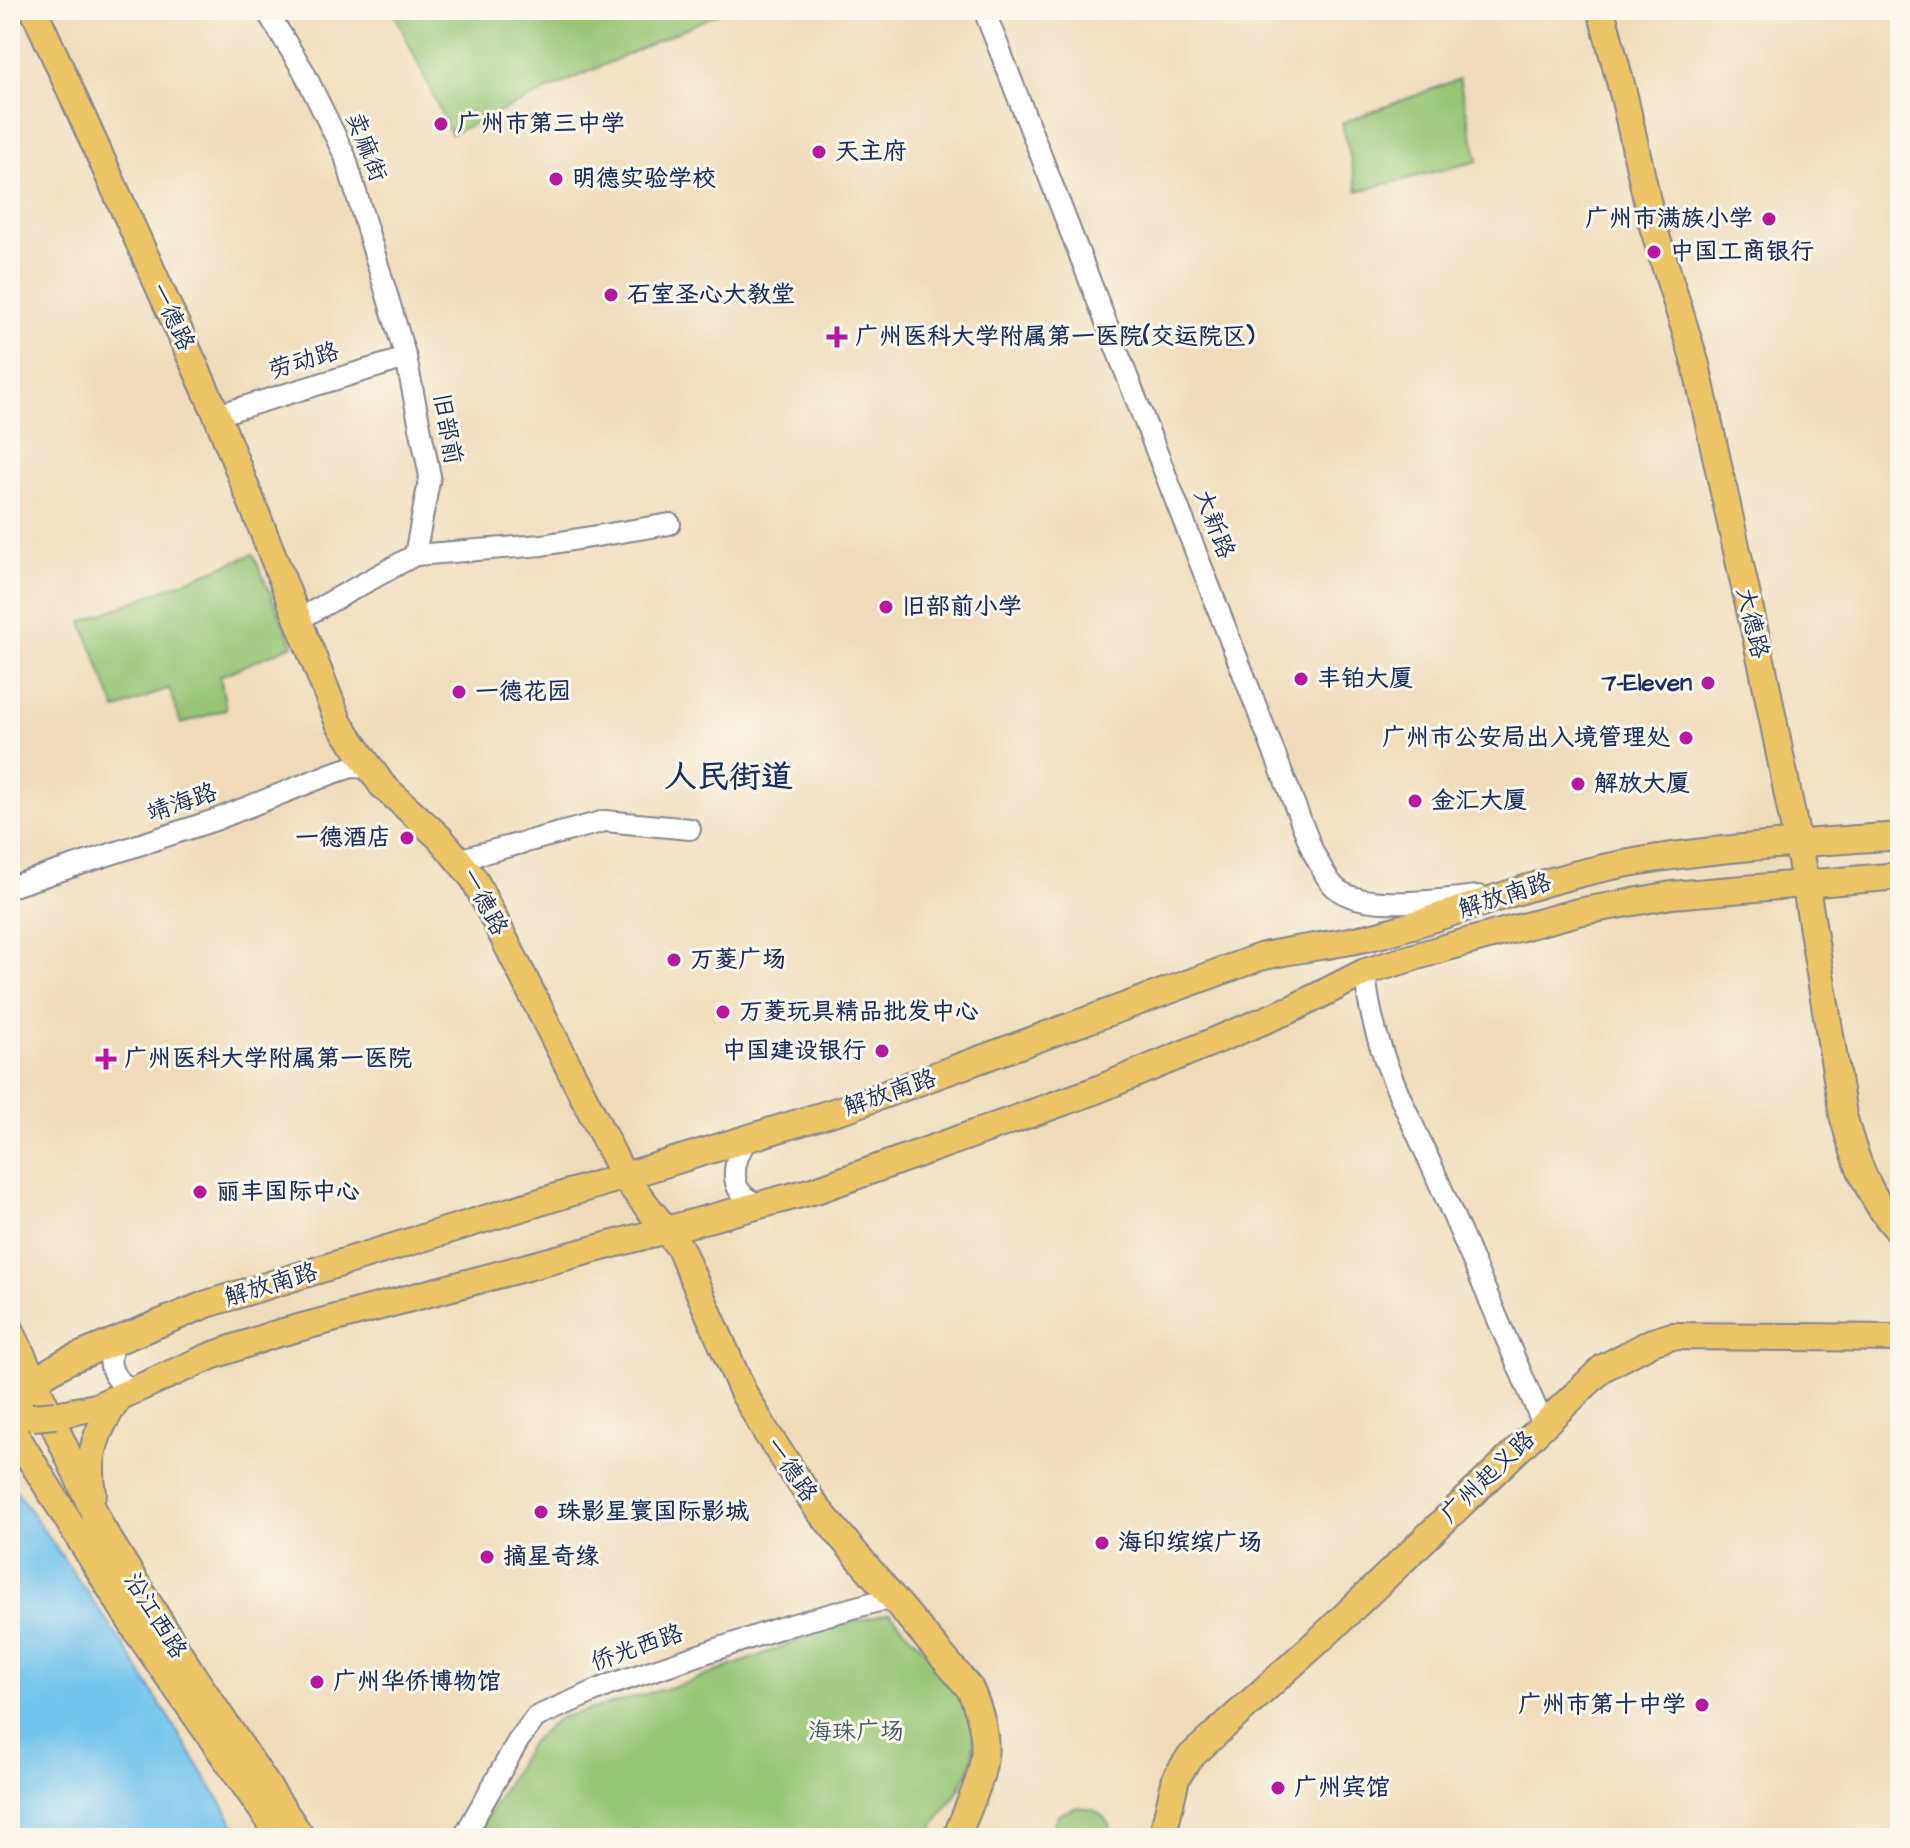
<svg xmlns="http://www.w3.org/2000/svg" width="1910" height="1848" viewBox="0 0 1910 1848" font-family="'Architects Daughter','LXGW WenKai TC',sans-serif">
  <style>
    .green { fill: #96c573; stroke: #587a68; stroke-width: 2 }
    .water { fill: #71c3ed; stroke: #4679a6; stroke-width: 2 }
    .lines { fill: none; stroke-linecap: round; stroke-linejoin: round }
    .minor-casing { stroke: #85858c; stroke-width: 24 }
    .major-casing { stroke: #85858c; stroke-width: 30 }
    .minor { stroke: #fff; stroke-width: 20 }
    .major { stroke: #edc569; stroke-width: 26 }
    .major-bridge-casing { stroke: #85858c; stroke-width: 30; stroke-linecap: butt }
    .major-bridge { stroke: #edc569; stroke-width: 26 }
    .poi-dot { fill: #b5179e; stroke: #fbf7ec; stroke-width: 3 }
    .labels { text-anchor: middle; dominant-baseline: central; stroke-width: 6; stroke-linejoin: round; paint-order: stroke }
    .poi-label { font-size: 24px; font-weight: bold; fill: #1b2f5e; stroke: #fbf7ec; text-anchor: start }
    .street-label { font-size: 24px; fill: #1b2f5e; stroke: #fbf7ec }
    .park-label { font-size: 24px; fill: #405c64; stroke: #fbf7ec }
    .district-label { font-size: 32px; font-weight: bold; fill: #1b2f5e; stroke: #fbf7ec }
  </style>
  <rect width="100%" height="100%" fill="#fbf7ec"/>
  <filter id="ink" filterUnits="userSpaceOnUse"><feTurbulence type="fractalNoise" baseFrequency=".0125" numOctaves="2"/><feDisplacementMap in="SourceGraphic" scale="16" xChannelSelector="R" yChannelSelector="G"/><feConvolveMatrix kernelMatrix="1 2 1 2 8 2 1 2 1" color-interpolation-filters="sRGB"/></filter>
  <filter id="wash" filterUnits="userSpaceOnUse"><feTurbulence type="fractalNoise" baseFrequency=".006" numOctaves="4" result="noise"/><feDisplacementMap in="SourceGraphic" scale="32" xChannelSelector="R" yChannelSelector="G"/><feGaussianBlur stdDeviation="1.8" result="paint"/><feColorMatrix in="noise" values="0 0 0 0 0 0 0 0 0 0 0 0 0 0 0 0 0 1.4 0 .05"/><feComposite in="paint" operator="in"/></filter>
  <g filter="url(#wash)">
    <rect width="100%" height="100%" fill="#efdbb9"/>
    <g class="green">
      <polygon points="393,10 726,10 451,134"/>
      <polygon points="1459,79 1478,161 1358,191 1342,123"/>
      <polygon points="253,554 293,645 220,676 226,709 181,724 169,688 116,710 82,622"/>
      <path d="M 890,1613 C 924,1652 989,1705 971,1764 C 963,1789 940,1815 926,1838 L 475,1838 L 530,1743 L 559,1718 L 690,1682 L 834,1627 Z"/>
      <path d="M 1077,1807 C 1097,1808 1110,1818 1113,1838 L 1048,1838 L 1058,1815 Z"/>
    </g>
    <polygon class="water" points="10,1482 123,1644 243,1838 10,1838"/>
  </g>
  <g filter="url(#ink)">
    <g class="lines">
      <defs>
        <g id="minor">
          <polyline points="266,10 303,70 345,156 406,358 430,476 415,555"/>
          <path d="M 984,10 L 1313,852 C 1320,864 1326,880 1337,889 C 1365,912 1443,899 1479,896"/>
          <polyline points="217,415 406,358"/>
          <polyline points="301,618 415,555 542,545 670,524"/>
          <polyline points="461,859 605,821 690,829"/>
          <polyline points="10,887 215,820 333,773 352,767 369,768"/>
          <path d="M 1365,972 C 1372,1052 1406,1106 1437,1178 C 1472,1260 1508,1342 1543,1424"/>
          <path d="M 748,1138 C 731,1162 726,1196 761,1204"/>
          <path d="M 115,1340 C 105,1364 111,1380 136,1391"/>
          <polyline points="463,1838 518,1741 536,1717 609,1685 780,1628 893,1597"/>
        </g>
        <g id="major">
          <path d="M 34,10 L 217,415 L 339,723 L 382,785 L 440,838 L 474,879 L 624,1177 L 680,1248 L 743,1392 L 766,1432 L 817,1508 L 970,1689 C 999,1753 980,1777 956,1838"/>
          <path d="M 1601,10 L 1624,96 L 1652,223 L 1696,365 L 1763,669 L 1805,881 L 1843,1115 C 1854,1157 1869,1200 1900,1232"/>
          <polyline points="10,1329 101,1527 192,1674 302,1838"/>
          <path d="M 10,1413 L 35,1380 L 67,1361 L 207,1304 L 850,1107 L 1260,957 C 1301,947 1344,945 1385,933 C 1464,911 1541,879 1623,864 C 1714,847 1807,843 1900,836"/>
          <polyline points="56,1415 96,1407 211,1356 272,1335 816,1190 1094,1091 1294,1008 1365,972 1444,948 1578,912 1672,895 1900,876"/>
          <polyline points="10,1426 138,1633 274,1827"/>
          <path d="M 93,1493 C 86,1455 97,1428 119,1398"/>
          <polyline points="1162,1838 1176,1778 1189,1758 1327,1633 1603,1368 1652,1342 1672,1336 1900,1338"/>
        </g>
      </defs>
      <use href="#minor" class="minor-casing"/>
      <use href="#major" class="major-casing"/>
      <use href="#minor" class="minor"/>
      <use href="#major" class="major"/>
      <defs>
        <polyline id="major-bridge" points="33,1417 56,1415"/>
      </defs>
      <use href="#major-bridge" class="major-bridge-casing"/>
      <use href="#major-bridge" class="major-bridge"/>
    </g>
  </g>
  <g class="poi-dot">
    <circle cx="441" cy="124" r="8"/>
    <circle cx="819" cy="152" r="8"/>
    <circle cx="556" cy="179" r="8"/>
    <circle cx="1769" cy="219" r="8"/>
    <circle cx="1654" cy="252" r="8"/>
    <circle cx="611" cy="295" r="8"/>
    <path d="M833 325h8v8h8v8h-8v8h-8v-8h-8v-8h8z"/>
    <circle cx="886" cy="607" r="8"/>
    <circle cx="1301" cy="679" r="8"/>
    <circle cx="1708" cy="683" r="8"/>
    <circle cx="459" cy="692" r="8"/>
    <circle cx="1686" cy="738" r="8"/>
    <circle cx="1578" cy="784" r="8"/>
    <circle cx="1415" cy="801" r="8"/>
    <circle cx="407" cy="838" r="8"/>
    <circle cx="674" cy="960" r="8"/>
    <circle cx="723" cy="1012" r="8"/>
    <circle cx="882" cy="1051" r="8"/>
    <path d="M102 1047h8v8h8v8h-8v8h-8v-8h-8v-8h8z"/>
    <circle cx="200" cy="1192" r="8"/>
    <circle cx="541" cy="1512" r="8"/>
    <circle cx="1102" cy="1543" r="8"/>
    <circle cx="487" cy="1557" r="8"/>
    <circle cx="317" cy="1682" r="8"/>
    <circle cx="1702" cy="1705" r="8"/>
    <circle cx="1278" cy="1788" r="8"/>
  </g>
  <g class="labels">
    <g class="poi-label">
      <text x="457" y="124">广州市第三中学</text>
      <text x="835" y="152">天主府</text>
      <text x="572" y="179">明德实验学校</text>
      <text x="1753" y="219" text-anchor="end">广州市满族小学</text>
      <text x="1670" y="252">中国工商银行</text>
      <text x="627" y="295">石室圣心大教堂</text>
      <text x="855" y="337">广州医科大学附属第一医院(交运院区)</text>
      <text x="902" y="607">旧部前小学</text>
      <text x="1317" y="679">丰铂大厦</text>
      <text x="1692" y="683" text-anchor="end">7-Eleven</text>
      <text x="475" y="692">一德花园</text>
      <text x="1670" y="738" text-anchor="end">广州市公安局出入境管理处</text>
      <text x="1594" y="784">解放大厦</text>
      <text x="1431" y="801">金汇大厦</text>
      <text x="391" y="838" text-anchor="end">一德酒店</text>
      <text x="690" y="960">万菱广场</text>
      <text x="739" y="1012">万菱玩具精品批发中心</text>
      <text x="866" y="1051" text-anchor="end">中国建设银行</text>
      <text x="124" y="1059">广州医科大学附属第一医院</text>
      <text x="216" y="1192">丽丰国际中心</text>
      <text x="557" y="1512">珠影星寰国际影城</text>
      <text x="1118" y="1543">海印缤缤广场</text>
      <text x="503" y="1557">摘星奇缘</text>
      <text x="333" y="1682">广州华侨博物馆</text>
      <text x="1686" y="1705" text-anchor="end">广州市第十中学</text>
      <text x="1294" y="1788">广州宾馆</text>
    </g>
    <g class="street-label">
      <text transform="translate(366 147) rotate(69)">卖麻街</text>
      <text transform="translate(172 317) rotate(65)">一德路</text>
      <text transform="translate(304 361) rotate(-17)">劳动路</text>
      <text transform="translate(447 429) rotate(80)">旧部前</text>
      <text transform="translate(1214 524) rotate(69)">大新路</text>
      <text transform="translate(1752 623) rotate(77)">大德路</text>
      <text transform="translate(182 803) rotate(-19)">靖海路</text>
      <text transform="translate(1505 896) rotate(-18)">解放南路</text>
      <text transform="translate(484 902) rotate(62)">一德路</text>
      <text transform="translate(890 1093) rotate(-19)">解放南路</text>
      <text transform="translate(271 1285) rotate(-17)">解放南路</text>
      <text transform="translate(791 1470) rotate(56)">一德路</text>
      <text transform="translate(1488 1477) rotate(-44)">广州起义路</text>
      <text transform="translate(155 1616) rotate(58)">沿江西路</text>
      <text transform="translate(637 1648) rotate(-19)">侨光西路</text>
    </g>
    <g class="park-label">
      <text x="856" y="1732">海珠广场</text>
    </g>
    <g class="district-label">
      <text x="729" y="777">人民街道</text>
    </g>
  </g>
  <rect width="1910" height="1848" fill="none" stroke="#fbf7ec" stroke-width="40"/>
</svg>
